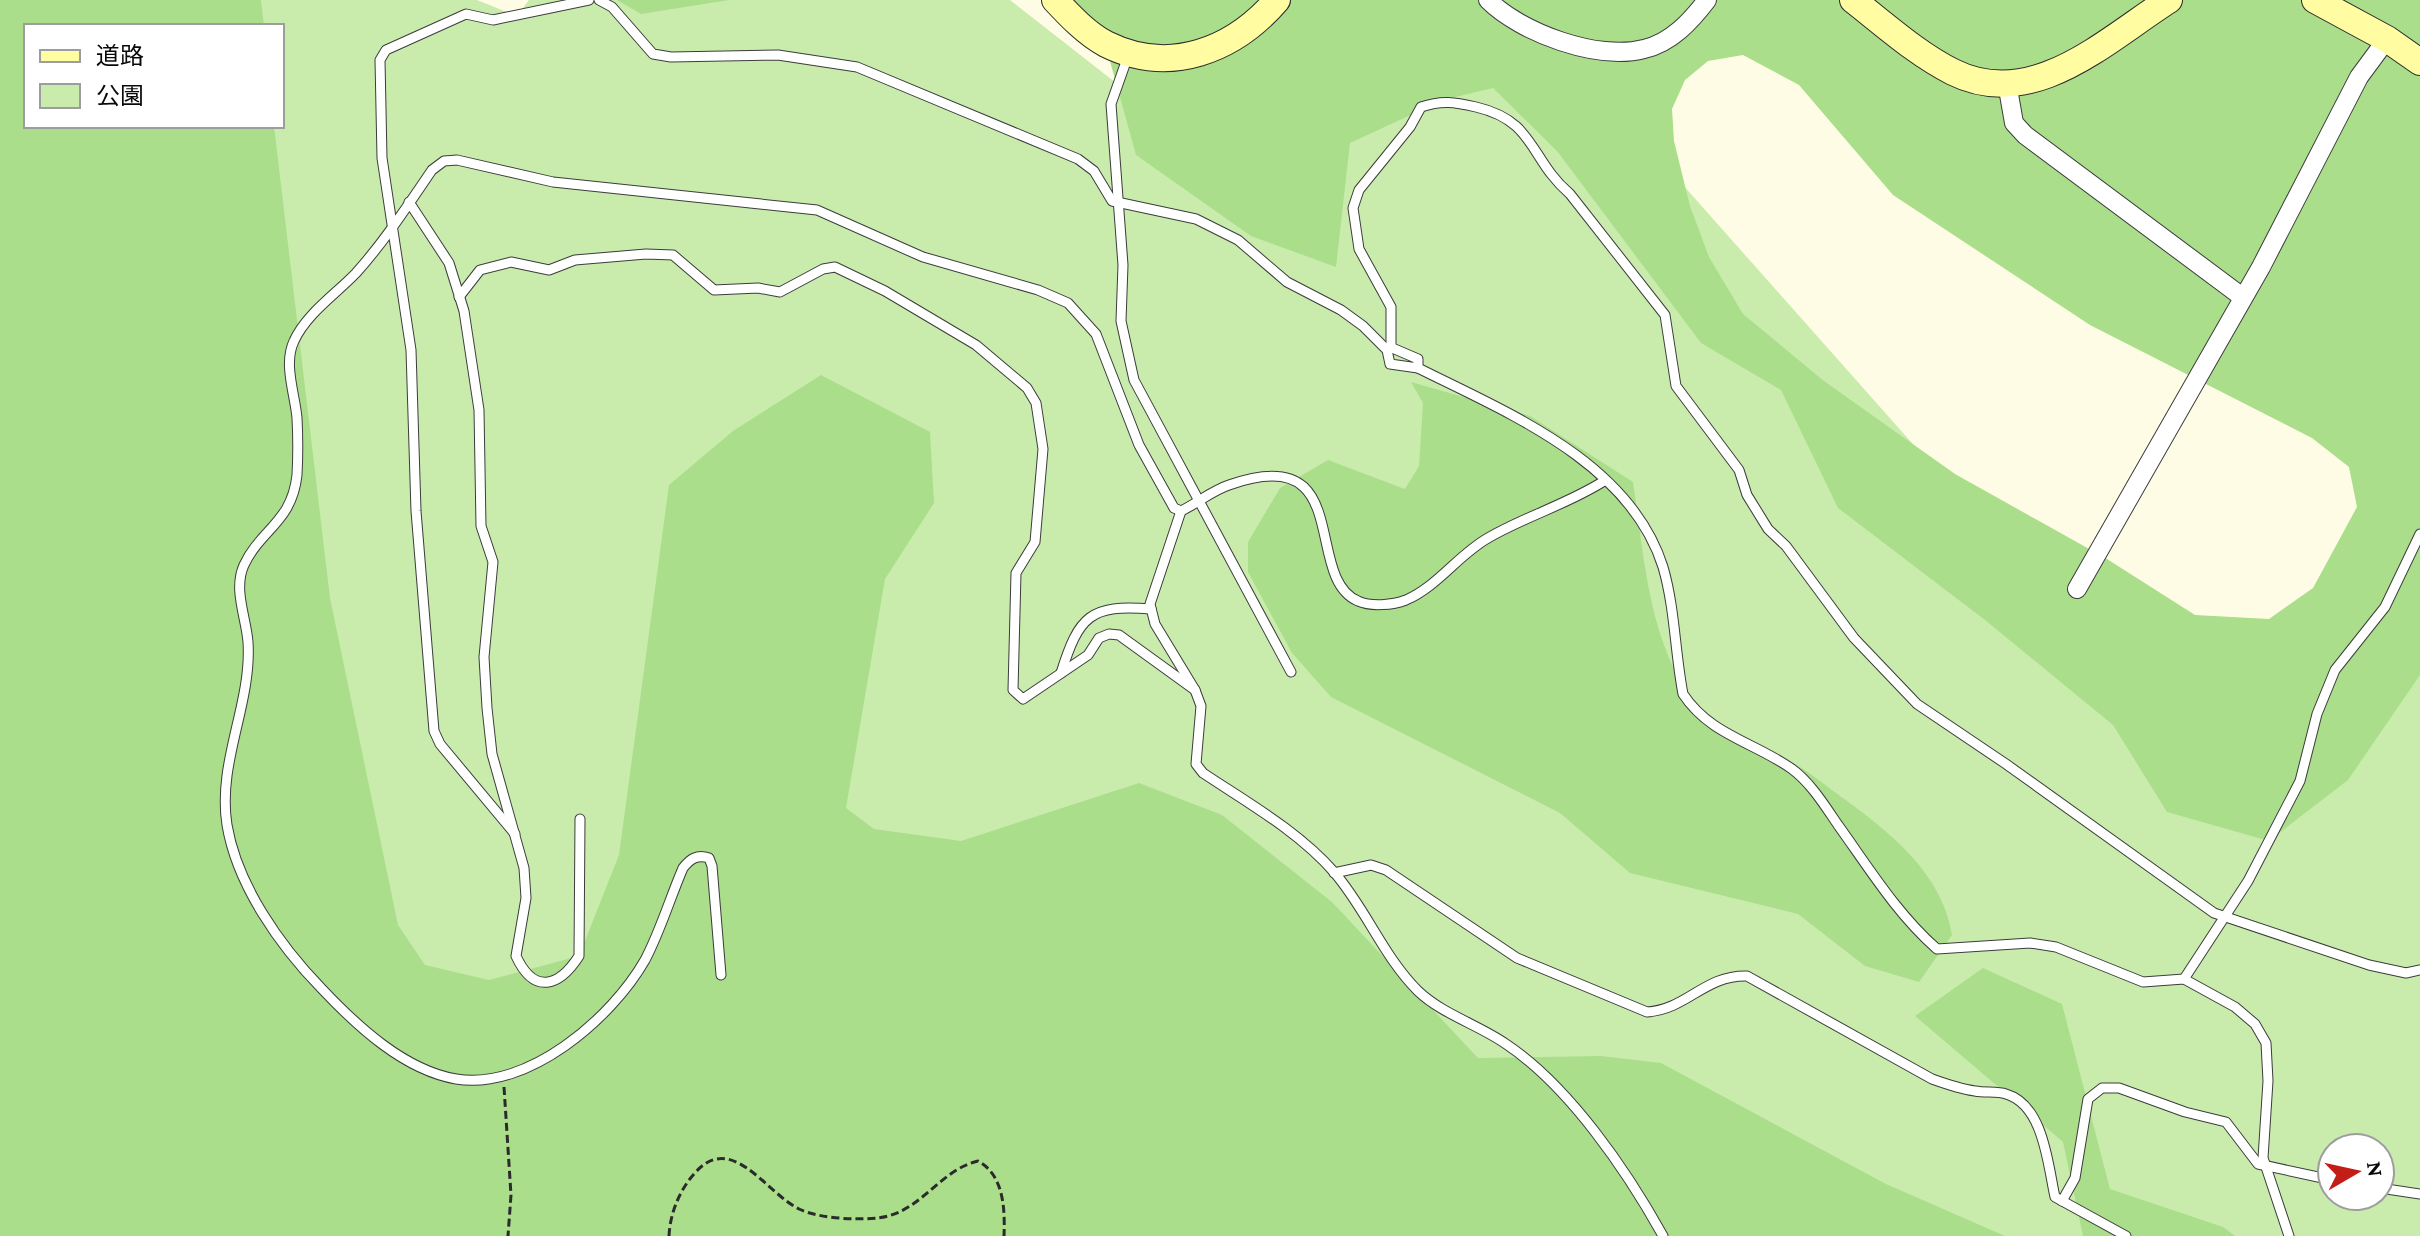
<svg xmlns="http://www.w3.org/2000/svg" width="2420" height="1236" viewBox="0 0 2420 1236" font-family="'Crimson Pro','Noto Sans JP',serif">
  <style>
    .green { fill: #c9ecad; fill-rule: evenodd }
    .forest { fill: #aade8b; fill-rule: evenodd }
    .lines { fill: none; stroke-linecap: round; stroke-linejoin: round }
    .lane-casing { stroke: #3c3c3c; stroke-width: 11 }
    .street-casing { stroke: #3c3c3c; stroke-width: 20 }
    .secondary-casing { stroke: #2b2b2b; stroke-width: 28 }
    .path { stroke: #2b2b2b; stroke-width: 3; stroke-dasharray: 8 4; stroke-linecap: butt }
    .lane { stroke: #fff; stroke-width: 9 }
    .street { stroke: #fff; stroke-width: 18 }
    .secondary { stroke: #fffca1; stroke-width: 26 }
  </style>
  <rect width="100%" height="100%" fill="#fffce6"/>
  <path class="green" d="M 251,0 L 477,0 L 512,14 L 520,12 L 529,0 L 1010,0 L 1143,104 L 1453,2 L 1651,149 L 1951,487 L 2281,730 L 2420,446 L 2420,1236 L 1832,1236 L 726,1036 L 229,995 L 242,126 L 282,126 L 282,26 L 249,26 ZM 2332,1148 L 2380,1148 L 2380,1196 L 2332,1196 Z"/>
  <g class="forest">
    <polygon points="0,0 261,0 264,26 26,26 26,126 274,126 330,598 398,925 425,965 489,980 579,956 619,855 669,485 733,431 821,375 930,432 934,503 885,579 846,808 874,829 961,841 1139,783 1222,815 1332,902 1478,1058 1601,1056 1661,1063 1886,1184 2005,1236 0,1236"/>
    <polygon points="617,0 729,0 641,14"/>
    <path d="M 1071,0 L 2420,0 L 2420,675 L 2348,780 L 2269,841 L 2167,812 L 2113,725 L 1985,620 L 1838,508 L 1781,390 L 1701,343 L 1557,151 L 1493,88 L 1443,100 L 1350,143 L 1336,267 L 1251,236 L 1136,155 L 1105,43 ZM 1743,55 L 1799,85 L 1893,195 L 2090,325 L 2312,438 L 2349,467 L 2357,507 L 2313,588 L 2269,619 L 2195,615 L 2107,559 L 1955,474 L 1824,381 L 1743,314 L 1709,257 L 1690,206 L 1674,141 L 1672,109 L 1685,80 L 1708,61 Z"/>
    <path d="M 1411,382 L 1530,416 L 1633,482 C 1646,568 1649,660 1714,726 C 1728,740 1771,753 1791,762 C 1807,770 1822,783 1836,793 C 1886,829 1942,871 1952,935 L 1919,982 L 1865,966 L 1798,914 L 1630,873 L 1560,813 L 1331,697 L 1292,653 L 1248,572 L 1248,542 L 1280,488 L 1328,460 L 1405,489 L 1419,466 L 1423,403 Z"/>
    <polygon points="1983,968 2062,1004 2110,1189 2223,1227 2235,1236 2083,1236 2063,1142 1915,1016"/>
  </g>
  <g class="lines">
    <defs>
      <g id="lane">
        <polyline points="599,0 612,7 653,54 671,57 778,55 857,67 1078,159 1094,171 1112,201 1196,219 1238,240 1287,282 1341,310 1363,326 1387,350 1390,364 1418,368 1418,359 1390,347"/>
        <polyline points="1128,56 1111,104 1123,265 1121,321 1134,380 1291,672"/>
        <path d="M 409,202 L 449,263 L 464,311 L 479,410 L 481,526 L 493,562 L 484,657 L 487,708 L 492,754 L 524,868 L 526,898 L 516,956 C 534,995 559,987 579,956 L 580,819"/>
        <polyline points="459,297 480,270 511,262 549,270 575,260 646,254 673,255 714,290 758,288 780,292 823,269 835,267 885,291 976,345 1027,388 1036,403 1043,449 1035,542 1016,573 1013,690 1023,699 1088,655 1099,638 1109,634 1119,635 1195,690"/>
        <path d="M 1391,346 L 1391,307 L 1359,249 L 1353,208 L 1359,190 L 1410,127 L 1421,107 C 1442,100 1454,102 1476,107 C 1536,121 1529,159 1570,194 L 1665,315 L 1676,386 L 1739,470 L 1747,495 L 1768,529 L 1786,546 L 1854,638 L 1917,704 L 2006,764 L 2214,913 L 2369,965 L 2406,973 L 2420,970"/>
        <path d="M 1418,368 C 1508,413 1630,462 1663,567 C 1675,608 1675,653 1683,694 C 1710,735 1754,742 1792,769 C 1811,783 1825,806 1838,825 C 1869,868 1897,914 1937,949 L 2030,943 L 2056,947 L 2143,982 L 2184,979 L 2235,1007 L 2255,1024 L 2266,1043 L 2268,1081 L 2263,1158 L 2289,1236"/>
        <path d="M 1181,511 L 1150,604 L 1155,624 L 1195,690 L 1201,706 L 1196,764 L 1203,773 C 1248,803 1298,831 1334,872 C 1366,909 1383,956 1418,991 C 1442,1014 1479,1025 1506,1044 C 1569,1086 1627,1171 1663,1236"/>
        <path d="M 1061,673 C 1079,616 1090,604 1151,609"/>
        <polyline points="515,834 440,744 434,731 416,511 411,350 382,158 380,60 386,50 466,14 493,20 589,0"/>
        <path d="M 1334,873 L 1371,865 L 1386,870 L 1517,958 L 1647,1012 C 1688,1009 1704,975 1747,976 L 1932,1079 C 1946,1084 1960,1089 1975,1091 C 1985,1093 1997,1091 2006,1094 C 2044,1105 2048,1166 2055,1197 L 2126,1236"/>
        <path d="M 721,975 L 712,866 L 709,858 C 697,854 690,859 683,868 C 670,898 660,932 645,960 C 612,1018 528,1091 456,1079 C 404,1070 357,1026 322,989 C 280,946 237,885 227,825 C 217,762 252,704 248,642 C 246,617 233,589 244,565 C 261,529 292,522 297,475 C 298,457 298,437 297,418 C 295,394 283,364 294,341 C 306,314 336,294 356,273 C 384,242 408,205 432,170 L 444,161 L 457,160 L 553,182 L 817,210 L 923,257 L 1038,290 L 1068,303 L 1096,334 L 1139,445 L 1174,508 L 1181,511 C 1198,503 1211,491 1229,485 C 1356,440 1302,577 1358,601 C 1371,607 1393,605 1406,600 C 1438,586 1458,555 1488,538 C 1526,516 1568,504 1604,481"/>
        <polyline points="2184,979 2248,881 2300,781 2317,714 2335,670 2385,607 2420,534"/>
        <polyline points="2380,1188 2420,1194"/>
        <polyline points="2062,1201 2075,1178 2088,1099 2102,1088 2119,1088 2185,1112 2226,1122 2258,1164 2332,1180"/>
      </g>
      <g id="street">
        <path d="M 1488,0 C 1521,33 1598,61 1644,49 C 1671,43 1691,21 1707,0"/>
        <polyline points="2007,83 2014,123 2025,135 2241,296"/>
        <polyline points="2077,589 2261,267 2359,77 2387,39"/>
      </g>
      <g id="secondary">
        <path d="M 1055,0 C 1070,16 1087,34 1106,44 C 1170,76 1234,50 1277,0"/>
        <path d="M 1853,0 C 1885,25 1917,54 1953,72 C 2033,112 2106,40 2169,0"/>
        <polyline points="2315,0 2387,39 2420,62"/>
      </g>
    </defs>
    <use href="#lane" class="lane-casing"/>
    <use href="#street" class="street-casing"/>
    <use href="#secondary" class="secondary-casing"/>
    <g class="path">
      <polyline points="504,1087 511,1195 508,1236"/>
      <path d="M 669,1236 C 670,1214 679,1191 694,1174 C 731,1130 765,1192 799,1209 C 820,1219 856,1220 878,1218 C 921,1213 939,1170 978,1161 C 1004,1175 1005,1209 1004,1236"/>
    </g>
    <use href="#lane" class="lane"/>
    <use href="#street" class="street"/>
    <use href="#secondary" class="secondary"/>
  </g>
  <rect x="24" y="24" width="260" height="104" fill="#ffffff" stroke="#9d9d9d" stroke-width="2"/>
  <rect x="40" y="50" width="40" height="12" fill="#fffca1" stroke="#9d9d9d" stroke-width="2"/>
  <text x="96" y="64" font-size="24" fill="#090909">道路</text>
  <rect x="40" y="84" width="40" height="24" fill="#c9ecad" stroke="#9d9d9d" stroke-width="2"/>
  <text x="96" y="104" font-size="24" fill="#090909">公園</text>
  <g transform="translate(2356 1172) rotate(81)"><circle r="38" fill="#ffffff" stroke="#9d9d9d" stroke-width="2"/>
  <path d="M0-6L14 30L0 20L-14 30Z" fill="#c31d18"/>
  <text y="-12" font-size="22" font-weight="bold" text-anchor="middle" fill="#090909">N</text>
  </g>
</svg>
